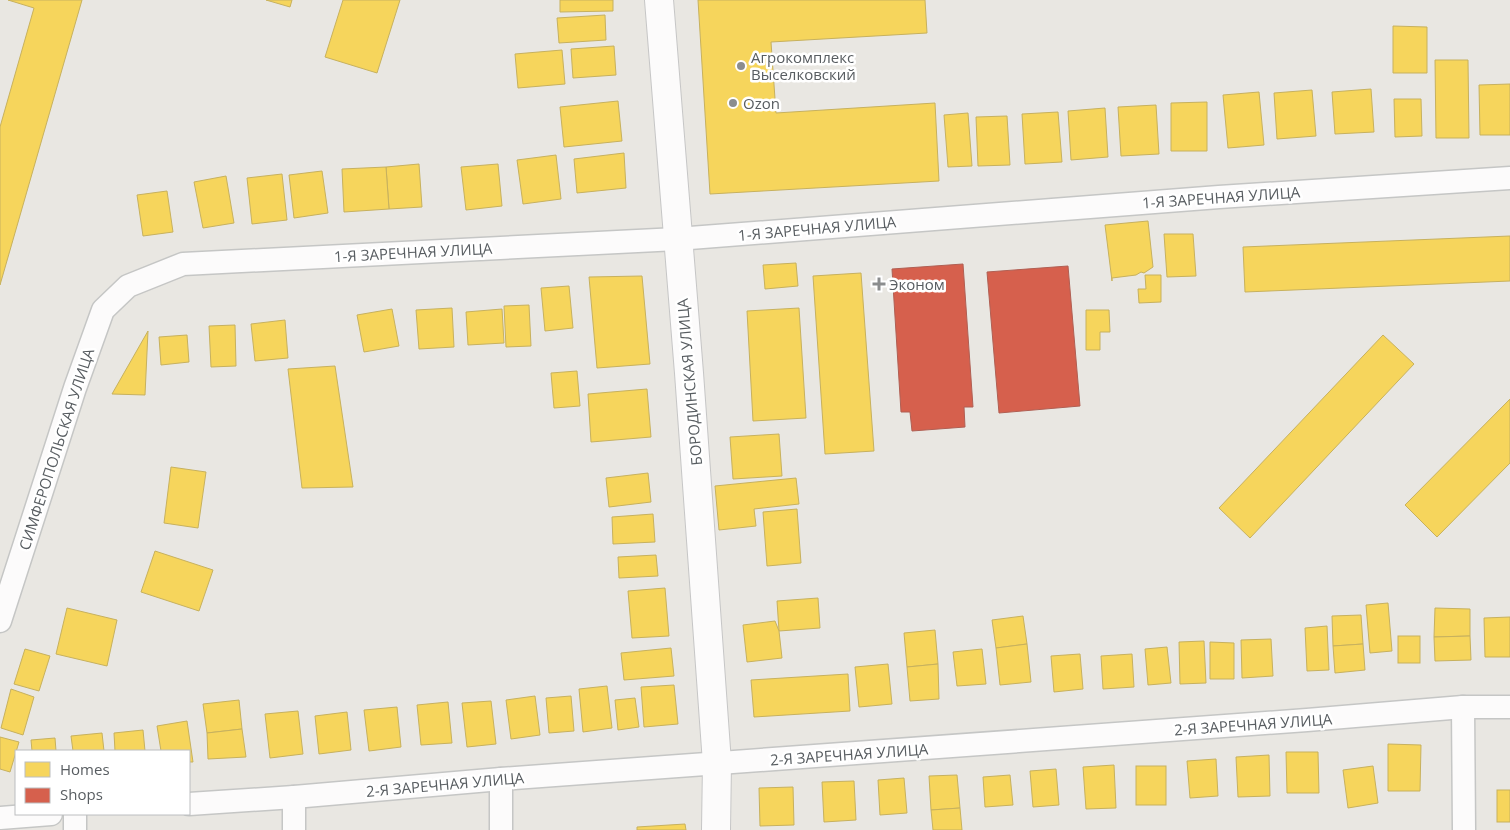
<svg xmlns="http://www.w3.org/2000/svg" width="1510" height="830" viewBox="0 0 1510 830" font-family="'Open Sans',sans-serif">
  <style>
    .homes { fill: #f6d55c; stroke: #c7b15e }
    .shops { fill: #d6604d; stroke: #b05f53 }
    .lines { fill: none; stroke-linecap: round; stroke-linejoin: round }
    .street-casing { stroke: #c5c6c5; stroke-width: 25 }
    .secondary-casing { stroke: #c6c6c6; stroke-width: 30 }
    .street { stroke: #fcfbfb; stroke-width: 22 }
    .secondary { stroke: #fcfbfb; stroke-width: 28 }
    .poi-dot { fill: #8b8d8e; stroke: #fff; stroke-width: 2 }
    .labels { text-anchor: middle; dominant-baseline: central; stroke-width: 5; stroke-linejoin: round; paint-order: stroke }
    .poi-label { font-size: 15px; fill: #585d61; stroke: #fff; text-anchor: start }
    .street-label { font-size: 15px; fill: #585d61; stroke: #fff }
  </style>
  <rect width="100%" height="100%" fill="#e9e7e2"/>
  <g class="homes">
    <polygon points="8,0 82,0 0,285 0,127 34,8"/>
    <polygon points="266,0 292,0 290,7"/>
    <polygon points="343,0 400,0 377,73 325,57"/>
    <polygon points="560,0 613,0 613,11 560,12"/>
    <polygon points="698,0 925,0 927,33 771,42 776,113 935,103 939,181 710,194"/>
    <polygon points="605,15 606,40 559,43 557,18"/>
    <polygon points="1393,26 1427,27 1427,73 1393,73"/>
    <polygon points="614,46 616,75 573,78 571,49"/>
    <polygon points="562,50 565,84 518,88 515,54"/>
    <polygon points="1435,60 1468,60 1469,138 1436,138"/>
    <polygon points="1510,84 1510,135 1480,135 1479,85"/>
    <polygon points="1371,89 1374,132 1335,134 1332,92"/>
    <polygon points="1312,90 1316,136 1277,139 1274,93"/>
    <polygon points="1259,92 1264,145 1228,148 1223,95"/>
    <polygon points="1394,99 1421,99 1422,136 1395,137"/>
    <polygon points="618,101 622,141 564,147 560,107"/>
    <polygon points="1207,102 1207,151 1171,151 1171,103"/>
    <polygon points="1156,105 1159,154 1121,156 1118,107"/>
    <polygon points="1105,108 1108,157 1071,160 1068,111"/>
    <polygon points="1058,112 1062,162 1025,164 1022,114"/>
    <polygon points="968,113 972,166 948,167 944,115"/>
    <polygon points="1007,116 1010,165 978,166 976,117"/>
    <polygon points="624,153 626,188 577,193 574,159"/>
    <polygon points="556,155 561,199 523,204 517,160"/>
    <polygon points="419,164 422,207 389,209 386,167"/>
    <polygon points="498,164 502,206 466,210 461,167"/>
    <polygon points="386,167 389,209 344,212 342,169"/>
    <polygon points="322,171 328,213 294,218 289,175"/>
    <polygon points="282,174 287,220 252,224 247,178"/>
    <polygon points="226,176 234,223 203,228 194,182"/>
    <polygon points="167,191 173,232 143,236 137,195"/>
    <polygon points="1148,221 1153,267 1144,273 1141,272 1136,275 1112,278 1112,281 1105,225"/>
    <polygon points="1164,234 1193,234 1196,276 1167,277"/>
    <polygon points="1510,236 1510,281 1245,292 1243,247"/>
    <polygon points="796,263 798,286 765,289 763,265"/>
    <polygon points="861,273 874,451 825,454 813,276"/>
    <polygon points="1145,275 1161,275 1161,302 1139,303 1138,289 1146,289"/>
    <polygon points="642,276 650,364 597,368 589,277"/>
    <polygon points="569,286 573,328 545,331 541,288"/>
    <polygon points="529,305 531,346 506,347 504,306"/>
    <polygon points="452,308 454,347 419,349 416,310"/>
    <polygon points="799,308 806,418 753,421 747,311"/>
    <polygon points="392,309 399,346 364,352 357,315"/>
    <polygon points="502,309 504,343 468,345 466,312"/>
    <polygon points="1086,310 1109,310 1110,332 1100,332 1100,350 1086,350"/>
    <polygon points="285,320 288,358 255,361 251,324"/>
    <polygon points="235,325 236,366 211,367 209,326"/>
    <polygon points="148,331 145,395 112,394"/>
    <polygon points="187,335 189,362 161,365 159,337"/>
    <polygon points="1383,335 1414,364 1250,538 1219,508"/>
    <polygon points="335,366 353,487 302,488 288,369"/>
    <polygon points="577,371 580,406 554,408 551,373"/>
    <polygon points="647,389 651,437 591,442 588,394"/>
    <polygon points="1510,399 1510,463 1437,537 1405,505"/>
    <polygon points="779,434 782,476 733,479 730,437"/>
    <polygon points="171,467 206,472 198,528 164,523"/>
    <polygon points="648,473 651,502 609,507 606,478"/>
    <polygon points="796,478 799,504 754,509 756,526 719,530 715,486"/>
    <polygon points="797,509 801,563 767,566 763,512"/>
    <polygon points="653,514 655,542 613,544 612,517"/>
    <polygon points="155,551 213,570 199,611 141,592"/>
    <polygon points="656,555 658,576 619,578 618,557"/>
    <polygon points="665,588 669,636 632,638 628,591"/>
    <polygon points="818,598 820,628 779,631 777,601"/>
    <polygon points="1388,603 1392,651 1370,653 1366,605"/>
    <polygon points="67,608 117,620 107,666 56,654"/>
    <polygon points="1435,608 1470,609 1470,636 1434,637"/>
    <polygon points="1361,615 1363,644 1333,646 1332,616"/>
    <polygon points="1023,616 1027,644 996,648 992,620"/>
    <polygon points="1510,617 1510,657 1485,657 1484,618"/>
    <polygon points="775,621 779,631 782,658 747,662 743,625"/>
    <polygon points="1327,626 1329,670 1307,671 1305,628"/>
    <polygon points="935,630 938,664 907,667 904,633"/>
    <rect x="1398" y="636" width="22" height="27"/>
    <polygon points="1470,636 1471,660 1435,661 1434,637"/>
    <polygon points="1271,639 1273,676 1242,678 1241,640"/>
    <polygon points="1204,641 1206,683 1180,684 1179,642"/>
    <polygon points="1210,642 1234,643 1234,679 1210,679"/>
    <polygon points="1027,644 1031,682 1000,685 996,648"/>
    <polygon points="1363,644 1365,670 1335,673 1333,646"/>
    <polygon points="1167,647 1171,683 1148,685 1145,649"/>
    <polygon points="671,648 674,676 624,680 621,653"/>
    <polygon points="25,649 50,656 39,691 14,684"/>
    <polygon points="982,649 986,684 957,686 953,652"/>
    <polygon points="1080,654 1083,689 1054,692 1051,656"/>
    <polygon points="1132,654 1134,687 1103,689 1101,656"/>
    <polygon points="888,664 892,704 859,707 855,667"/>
    <polygon points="938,664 939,699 910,701 907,667"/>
    <polygon points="848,674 850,711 754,717 751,680"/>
    <polygon points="674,685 678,724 644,727 641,687"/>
    <polygon points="607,686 612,728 583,732 579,689"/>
    <polygon points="11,689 34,697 23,735 1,728"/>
    <polygon points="535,696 540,735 511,739 506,700"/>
    <polygon points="571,696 574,731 549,733 546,698"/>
    <polygon points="635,698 639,727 618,730 615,700"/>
    <polygon points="239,700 242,729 207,733 203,704"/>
    <polygon points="491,701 496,744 467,747 462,703"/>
    <polygon points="448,702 452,743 421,745 417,705"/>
    <polygon points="397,707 401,747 369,751 364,710"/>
    <polygon points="298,711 303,754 270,758 265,714"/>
    <polygon points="347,712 351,750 319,754 315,716"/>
    <polygon points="187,721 193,762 189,762 189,751 161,751 157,726"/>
    <polygon points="242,729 246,757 208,759 207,733"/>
    <polygon points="143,730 145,751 115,751 114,733"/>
    <polygon points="102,733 104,751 73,751 71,736"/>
    <polygon points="0,737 19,742 10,772 0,769"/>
    <polygon points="55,738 56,751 32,751 31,740"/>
    <polygon points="1388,744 1421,745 1420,791 1388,791"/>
    <polygon points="1286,752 1318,752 1319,793 1287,793"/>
    <polygon points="1269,755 1270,796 1238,797 1236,757"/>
    <polygon points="1216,759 1218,796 1190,798 1187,761"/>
    <polygon points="1114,765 1116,808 1086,809 1083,767"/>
    <rect x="1136" y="766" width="30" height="39"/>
    <polygon points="1373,766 1378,803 1348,808 1343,770"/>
    <polygon points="1056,769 1059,805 1033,807 1030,771"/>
    <polygon points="957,775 960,808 931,810 929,776"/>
    <polygon points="1010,775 1013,805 985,807 983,777"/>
    <polygon points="904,778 907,813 880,815 878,780"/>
    <polygon points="854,781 856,820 824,822 822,782"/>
    <polygon points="793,787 794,825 760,826 759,788"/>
    <rect x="1497" y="790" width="13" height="32"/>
    <polygon points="960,808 962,830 933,830 931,810"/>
    <polygon points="685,824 686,830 637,830 637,827"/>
  </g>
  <g class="shops">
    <polygon points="963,264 973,407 964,407 965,427 912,431 910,412 901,412 892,269"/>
    <polygon points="1068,266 1080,406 999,413 987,272"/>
  </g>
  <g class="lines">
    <defs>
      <g id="street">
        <polyline points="0,621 75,388 103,310 128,286 183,264 677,239 1219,197 1510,178"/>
        <polyline points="1463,707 1464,830"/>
        <polyline points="189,804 294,797 501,779 1307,720 1463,707 1510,707"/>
        <polyline points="0,818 51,814"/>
        <polyline points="75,830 75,814"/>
        <polyline points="294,830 294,797"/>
        <polyline points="501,830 501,779"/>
      </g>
      <polyline id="secondary" points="659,0 689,373 717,763 716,830"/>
    </defs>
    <use href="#street" class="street-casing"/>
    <use href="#secondary" class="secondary-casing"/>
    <use href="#street" class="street"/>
    <use href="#secondary" class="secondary"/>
  </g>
  <g class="poi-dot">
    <circle cx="741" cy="66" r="5"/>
    <circle cx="733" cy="103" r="5"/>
    <path d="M876.5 276.5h5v5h5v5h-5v5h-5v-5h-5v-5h5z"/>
  </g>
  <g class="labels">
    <g class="poi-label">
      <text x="751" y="57">Агрокомплекс<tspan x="751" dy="17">Выселковский</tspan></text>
      <text x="743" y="103">Ozon</text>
      <text x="889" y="284">Эконом</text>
    </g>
    <g class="street-label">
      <text transform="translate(1221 197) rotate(-4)">1-Я ЗАРЕЧНАЯ УЛИЦА</text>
      <text transform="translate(817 228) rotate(-5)">1-Я ЗАРЕЧНАЯ УЛИЦА</text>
      <text transform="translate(413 252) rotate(-3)">1-Я ЗАРЕЧНАЯ УЛИЦА</text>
      <text transform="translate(689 382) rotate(-95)">БОРОДИНСКАЯ УЛИЦА</text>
      <text transform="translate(56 449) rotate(-72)">СИМФЕРОПОЛЬСКАЯ УЛИЦА</text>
      <text transform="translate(1253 724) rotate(-4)">2-Я ЗАРЕЧНАЯ УЛИЦА</text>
      <text transform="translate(849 754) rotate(-4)">2-Я ЗАРЕЧНАЯ УЛИЦА</text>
      <text transform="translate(445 784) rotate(-5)">2-Я ЗАРЕЧНАЯ УЛИЦА</text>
    </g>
  </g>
  <rect x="15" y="750" width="175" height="65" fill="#ffffff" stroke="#bcbec0"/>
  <rect x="25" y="762" width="25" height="15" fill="#f6d55c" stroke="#bcbec0"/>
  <text x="60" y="775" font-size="15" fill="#585d61">Homes</text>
  <rect x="25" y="788" width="25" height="15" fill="#d6604d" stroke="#bcbec0"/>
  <text x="60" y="800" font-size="15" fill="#585d61">Shops</text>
</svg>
